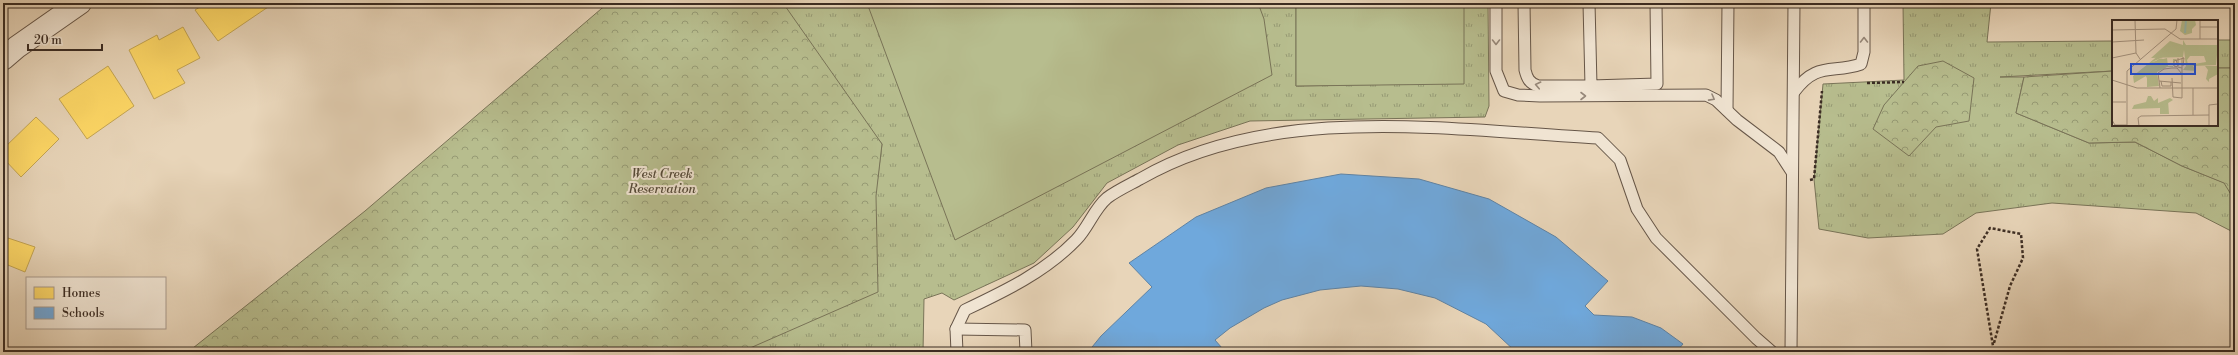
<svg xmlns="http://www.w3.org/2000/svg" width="2238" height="355" viewBox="0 0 2238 355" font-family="'Libre Bodoni',serif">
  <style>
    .grass { fill: url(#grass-tufts); stroke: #797458 }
    .forest { fill: url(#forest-crowns); stroke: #797458 }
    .garden { fill: #b7bd8e; stroke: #797458 }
    .homes { fill: #ffd966; stroke: #c4a552 }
    .schools { fill: #6fa8dc; stroke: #5f83a4 }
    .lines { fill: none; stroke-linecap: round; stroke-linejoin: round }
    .service-casing { stroke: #665648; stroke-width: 13 }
    .minor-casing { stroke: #665648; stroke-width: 24 }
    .path { stroke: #3b2c23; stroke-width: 2.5; stroke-dasharray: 3 2; stroke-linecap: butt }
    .service { stroke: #f0e4d2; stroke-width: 11 }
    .minor { stroke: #f0e4d2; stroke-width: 22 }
    .oneway { stroke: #96887a }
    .labels { text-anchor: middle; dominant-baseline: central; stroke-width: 4; stroke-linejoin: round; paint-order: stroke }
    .park-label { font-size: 13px; font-style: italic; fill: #544938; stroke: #f0e4d2 }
    .inset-river { fill: none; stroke: #97b9ae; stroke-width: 2 }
    .inset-road { fill: none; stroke: #a3917d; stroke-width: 1 }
    .view { fill: #1d4ed8; fill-opacity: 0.15; stroke: #1d4ed8; stroke-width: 2 }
    .inset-edge { fill: none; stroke: #3b2c23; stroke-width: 2 }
  </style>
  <defs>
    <pattern id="grass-tufts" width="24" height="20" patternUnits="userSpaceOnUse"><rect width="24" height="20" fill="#b7bd8e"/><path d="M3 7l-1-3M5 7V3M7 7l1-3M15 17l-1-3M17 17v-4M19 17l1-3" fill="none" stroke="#969a74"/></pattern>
    <pattern id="forest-crowns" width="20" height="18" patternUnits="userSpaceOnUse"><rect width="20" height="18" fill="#b7bd8e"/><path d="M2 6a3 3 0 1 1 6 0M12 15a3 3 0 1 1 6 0" fill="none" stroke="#969a74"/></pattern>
  </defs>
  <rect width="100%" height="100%" fill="#e8d5b9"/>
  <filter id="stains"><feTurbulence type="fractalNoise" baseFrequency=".005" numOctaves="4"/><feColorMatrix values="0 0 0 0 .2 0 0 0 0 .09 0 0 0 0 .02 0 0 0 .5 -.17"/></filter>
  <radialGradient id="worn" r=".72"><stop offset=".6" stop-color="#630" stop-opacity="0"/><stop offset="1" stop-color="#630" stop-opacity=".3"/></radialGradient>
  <g class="grass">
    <polygon points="608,3 877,183 882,144 768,3 1296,3 1296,86 1409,84 1464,3 1488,3 1489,106 1485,117 1250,121 1178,145 1107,183 1073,227 1034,263 954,300 942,293 924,299 923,352 469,352"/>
    <polygon points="1903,3 1991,3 1987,42 2113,41 2113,71 2000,77 2024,77 2016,113 2089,143 2135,142 2182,166 2225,183 2235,201 2235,233 2196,213 2052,203 1976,213 1943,234 1868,238 1819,229 1814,179 1823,84 1904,80"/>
    <rect x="2217" y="40" width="18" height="28"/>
  </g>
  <g class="forest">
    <polygon points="608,3 783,3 882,144 876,196 878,292 741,352 188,352 365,211"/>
    <polygon points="1943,61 1974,78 1969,121 1936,127 1909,156 1873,129 1884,105 1918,66"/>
    <polygon points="2217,68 2235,68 2235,201 2224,183 2182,166 2135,142 2089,143 2016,113 2024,77 2113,71 2113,125 2217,125"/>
  </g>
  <g class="garden">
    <polygon points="867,3 1258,3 1264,19 1272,75 955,240"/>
    <polygon points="1296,3 1464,3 1464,84 1296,86"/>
  </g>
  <g class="homes">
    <polygon points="206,3 270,3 271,5 218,41 195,10"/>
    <polygon points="183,27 200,58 177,70 185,83 154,99 129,50 157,35 159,40"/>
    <polygon points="108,66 134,106 87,139 59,99"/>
    <polygon points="36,117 59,139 21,177 3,158 3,149"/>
    <polygon points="3,192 8,195 3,204"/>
    <polygon points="8,238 35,247 25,272 3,263 3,249"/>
  </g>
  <polygon class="schools" points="1341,174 1419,179 1489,199 1556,237 1608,281 1585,306 1594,315 1632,317 1661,328 1683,344 1676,352 1516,352 1486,324 1435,298 1398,289 1361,286 1320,290 1282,300 1264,308 1230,328 1215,340 1222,348 1230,352 1088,352 1101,336 1152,287 1129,263 1196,217 1266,188"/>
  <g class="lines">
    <defs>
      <g id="service">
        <polyline points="1496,3 1496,71 1504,91 1518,95 1540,96 1706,95 1716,100 1737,120 1779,152 1792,172"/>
        <path d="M 1524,3 L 1525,70 C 1527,78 1529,83 1538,86 L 1591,86"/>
        <polyline points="1589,3 1591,86 1657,84 1656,3"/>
        <path d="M 1794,92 C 1817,61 1832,74 1861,64 L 1864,52 L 1864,3"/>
        <polyline points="1727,110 1728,3"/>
        <polyline points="956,329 1025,330 1026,352"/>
        <path d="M 957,352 L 956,329 L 965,310 C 1005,291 1045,272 1076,240 C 1088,228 1094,209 1107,198 C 1116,191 1129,185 1140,179 C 1272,102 1451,130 1598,138 L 1620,160 L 1637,209 L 1656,238 L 1756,338 L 1772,352"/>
        <polyline points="1791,352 1794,3"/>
      </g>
      <polyline id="minor" points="3,59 17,47 80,3"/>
    </defs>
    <use href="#service" class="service-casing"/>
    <use href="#minor" class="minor-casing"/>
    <g class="path">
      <polyline points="1867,83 1904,82"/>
      <polyline points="1810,180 1814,179 1822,91"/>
      <polyline points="1994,343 2010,286 2023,258 2021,234 1990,228 1977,249 1994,352"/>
    </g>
    <use href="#service" class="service"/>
    <use href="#minor" class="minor"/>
  </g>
  <defs><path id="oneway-chevron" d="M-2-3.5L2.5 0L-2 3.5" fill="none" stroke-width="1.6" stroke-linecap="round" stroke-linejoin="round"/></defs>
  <g class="oneway">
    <use href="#oneway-chevron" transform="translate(1864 40) rotate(-90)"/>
    <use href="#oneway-chevron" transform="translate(1496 42) rotate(90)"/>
    <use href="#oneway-chevron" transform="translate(1538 85) rotate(-168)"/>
    <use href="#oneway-chevron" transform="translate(1583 96)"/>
    <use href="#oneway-chevron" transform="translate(1712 98) rotate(29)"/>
  </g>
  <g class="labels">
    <g class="park-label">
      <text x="662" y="174">West Creek<tspan x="662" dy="15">Reservation</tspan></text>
    </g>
  </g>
  <g transform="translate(2112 20)">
    <rect width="106" height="106" fill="#e8d5b9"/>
    <path d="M 71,20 L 74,25 L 106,25 L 104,45 L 81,46 L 84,51 L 71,50 L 74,46 L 72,30 L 71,37 L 39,38 L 58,21 L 71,25 ZM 78,36 L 92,36 L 94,42 L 76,45 L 75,40 ZM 55,38 L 56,46 L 61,46 L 61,39 L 65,39 L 62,41 L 61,47 L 55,47 L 45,52 L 47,66 L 35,67 L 35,57 L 29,50 L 40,42 ZM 56,81 L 57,94 L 48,94 L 48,87 Z" fill="#b7bd8e" fill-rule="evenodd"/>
    <path d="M 70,0 L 83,0 L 84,5 L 80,9 L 80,13 L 73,15 L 68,11 ZM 67,25 L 71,28 L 71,37 L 51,37 L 40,42 L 44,52 L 37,56 L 36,61 L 34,56 L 22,63 L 21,56 L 57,27 ZM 93,46 L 106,46 L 106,54 L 97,59 L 97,62 L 94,59 L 96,50 ZM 36,76 L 39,76 L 42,81 L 46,78 L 46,83 L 58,78 L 61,80 L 48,88 L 20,89 L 22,85 L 34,82 Z" fill="#b7bd8e"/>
    <path d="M43.5 44a5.5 5.5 0 1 1 11 0a5.5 5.5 0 1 1-11 0Z" fill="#b7bd8e"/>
    <path class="inset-river" d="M 73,13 L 74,0"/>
    <path class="inset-road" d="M 23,0 L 24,33 L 28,39M 88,0 L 88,19M 88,7 L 106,7M 0,10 L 53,9 L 68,19 L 106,19M 0,22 L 32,20M 0,38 L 24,33M 64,40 L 66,46 L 66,38M 70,48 L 62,46 L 62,41 L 72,38 L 71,46M 46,53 L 52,49 L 60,48 L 65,48 L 70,54M 46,53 L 48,68M 60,58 L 61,77 L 70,78 L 70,38 L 72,38M 0,60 L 25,68 L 106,68M 47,61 L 69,63M 49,61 L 50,66 L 59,66 L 59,62M 81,68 L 81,95M 0,82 L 14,82M 0,100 L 3,105 L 15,105M 15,106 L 15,51 L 64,9 L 65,0M 27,106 L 26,98 L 29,96 L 97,95M 97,106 L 97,85 L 106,84"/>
    <path class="view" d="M 19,44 L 83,44 L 83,54 L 19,54 Z"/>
    <rect width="106" height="106" class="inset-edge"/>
  </g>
  <rect width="2238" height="355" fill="none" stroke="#e8d5b9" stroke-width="16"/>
  <rect x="4" y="4" width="2230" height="347" fill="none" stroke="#3b2c23" stroke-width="2"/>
  <rect x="8" y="8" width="2222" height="339" fill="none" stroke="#3b2c23"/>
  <rect x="26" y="277" width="140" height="52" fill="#f0e4d2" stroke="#a89a8c"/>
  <rect x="34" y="287" width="20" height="12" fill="#ffd966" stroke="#a89a8c"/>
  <text x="62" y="297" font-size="12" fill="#3b2c23">Homes</text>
  <rect x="34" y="307" width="20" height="12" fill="#6fa8dc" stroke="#a89a8c"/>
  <text x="62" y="317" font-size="12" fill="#3b2c23">Schools</text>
  <path d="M28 44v6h74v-6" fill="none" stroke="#3b2c23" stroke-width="2"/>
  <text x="34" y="44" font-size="12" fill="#3b2c23" stroke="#f0e4d2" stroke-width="3" paint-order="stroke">20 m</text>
  <rect width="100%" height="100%" filter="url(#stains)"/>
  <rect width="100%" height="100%" fill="url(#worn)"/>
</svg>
